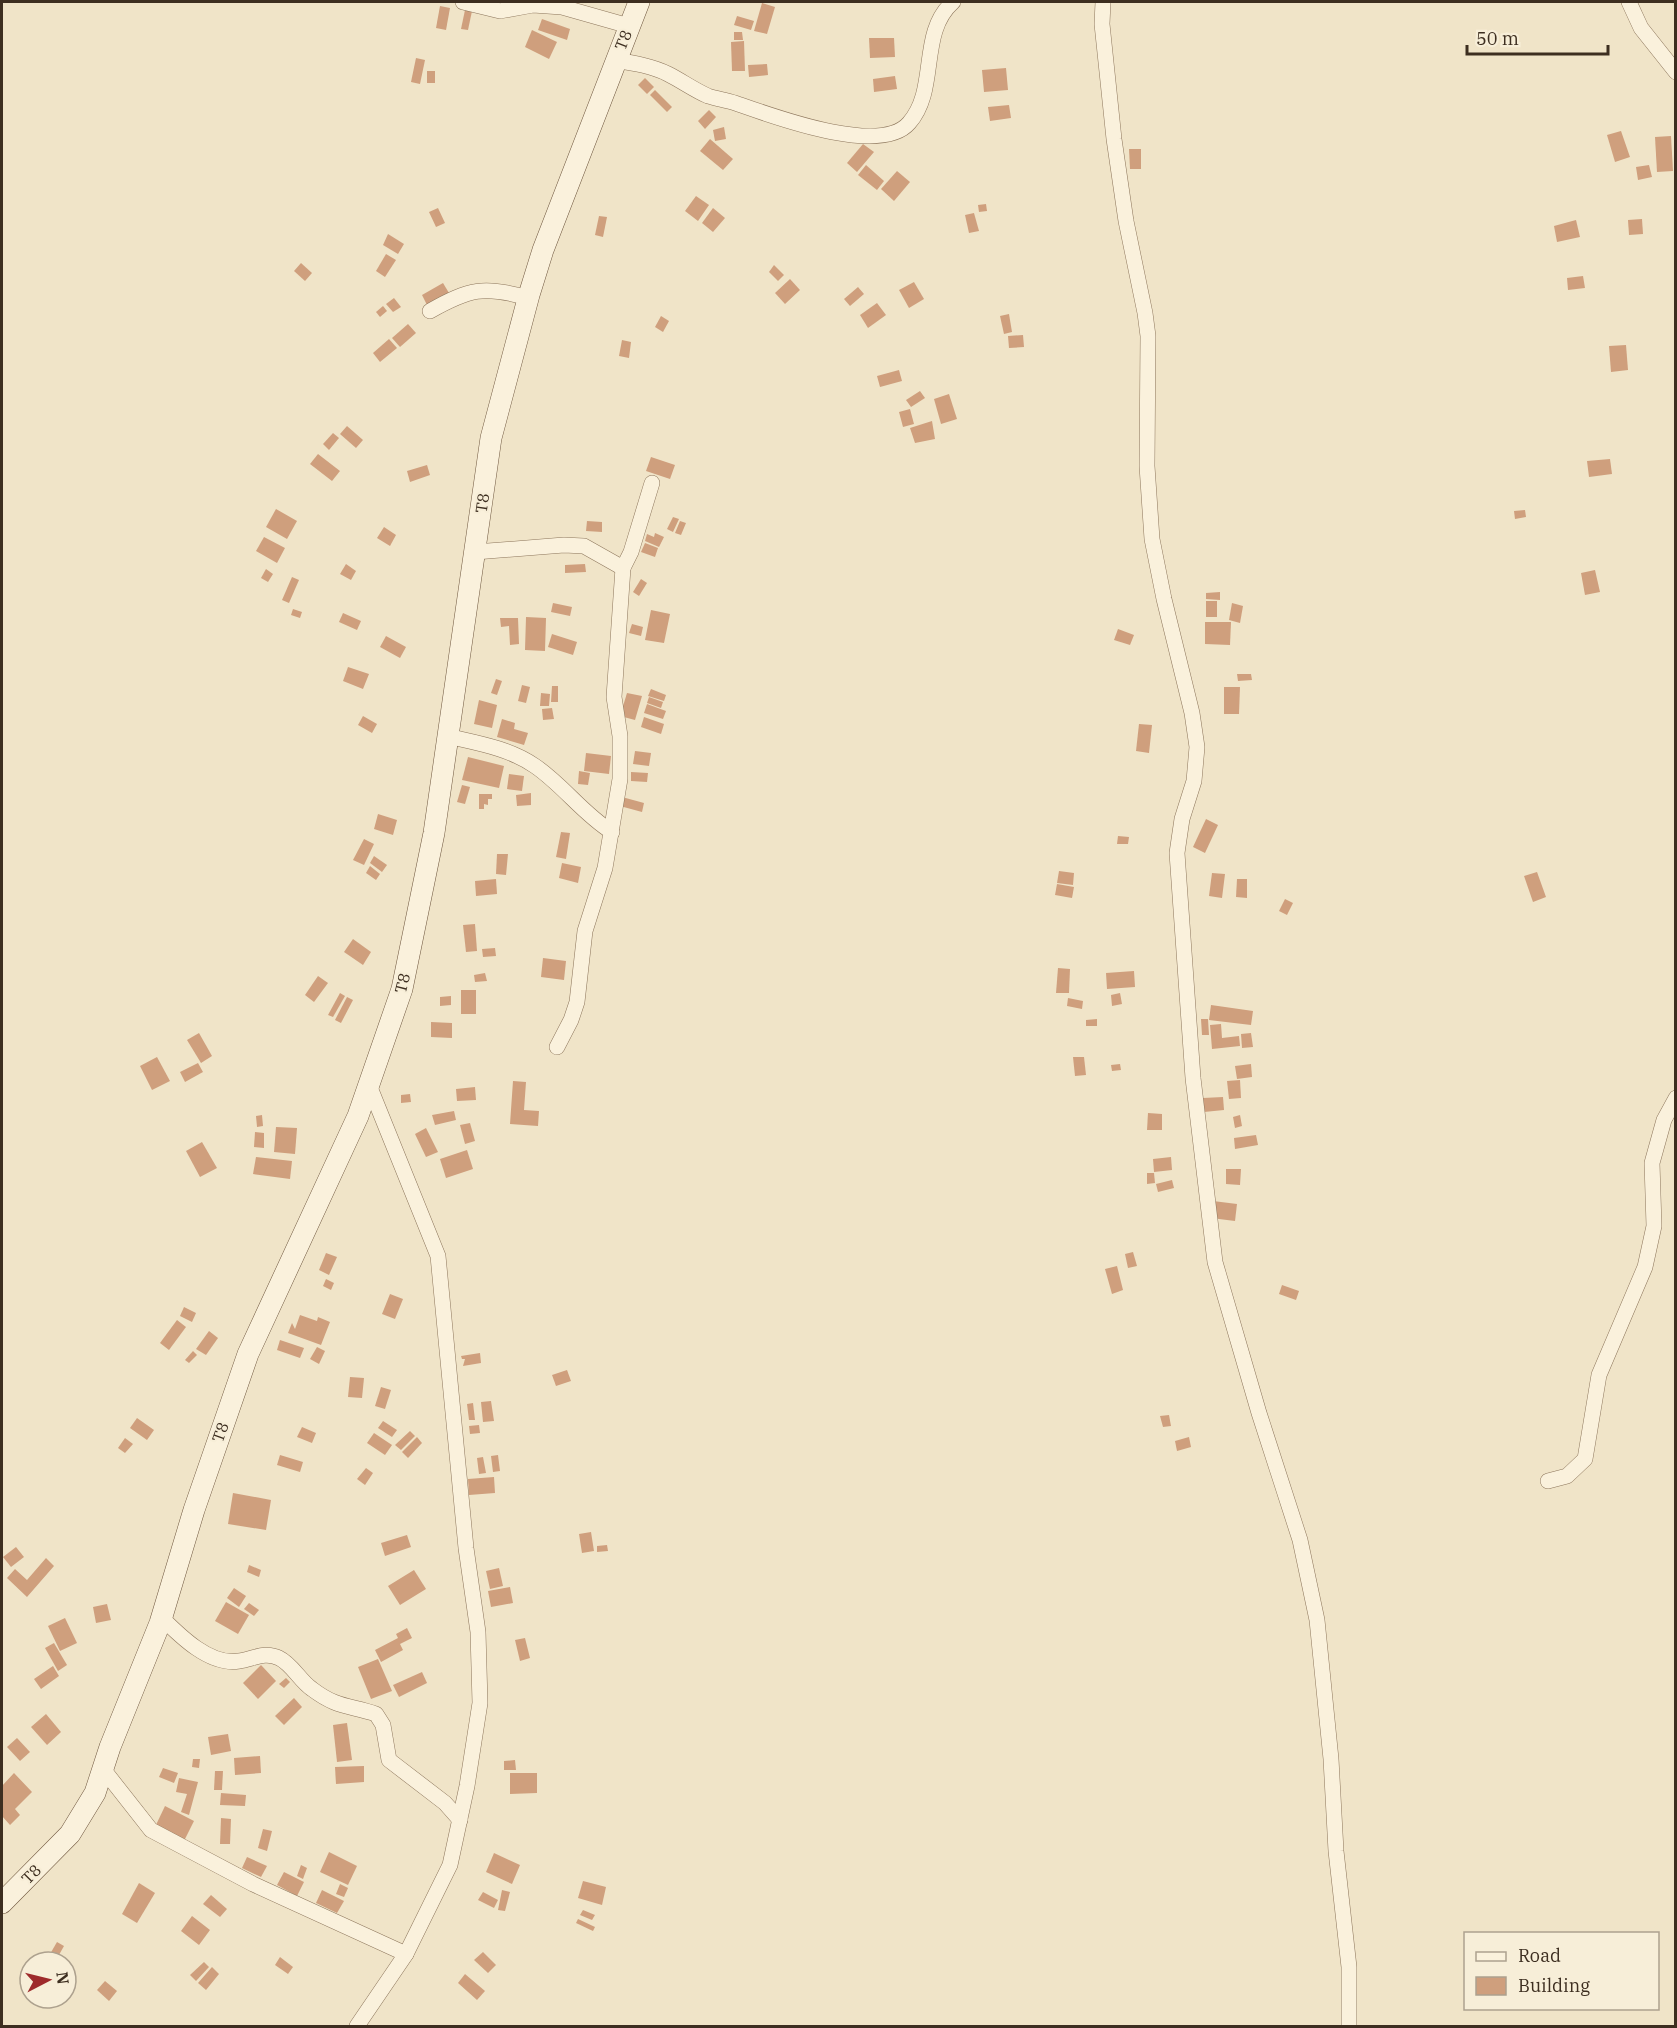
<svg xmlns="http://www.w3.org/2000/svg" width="1677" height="2028" viewBox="0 0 1677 2028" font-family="'IBM Plex Serif',serif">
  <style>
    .building { fill: #cf9f7d }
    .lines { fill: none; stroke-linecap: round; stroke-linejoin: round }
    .street-casing { stroke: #8d765c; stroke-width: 16 }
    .secondary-casing { stroke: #6f573f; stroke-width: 22 }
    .street { stroke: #faf1dc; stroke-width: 15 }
    .secondary { stroke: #faf1dc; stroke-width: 21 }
    .labels { text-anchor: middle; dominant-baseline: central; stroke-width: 4.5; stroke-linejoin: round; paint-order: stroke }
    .street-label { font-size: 16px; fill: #3d2e20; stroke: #f7eed8 }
  </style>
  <rect width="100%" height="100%" fill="#f0e4c8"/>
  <g class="building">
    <polygon points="762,3 775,7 767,34 754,31"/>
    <polygon points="440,6 450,8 446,30 436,28"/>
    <polygon points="465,10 472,11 468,30 461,29"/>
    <polygon points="737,16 754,21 751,30 734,25"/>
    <polygon points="542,19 570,29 567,40 538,30"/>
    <polygon points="532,30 557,42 549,59 525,47"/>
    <polygon points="734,32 742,32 743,40 734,40"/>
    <polygon points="869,38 894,38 895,57 870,58"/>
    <polygon points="744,41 745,71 732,71 731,42"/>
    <polygon points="416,58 425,60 420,84 411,82"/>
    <polygon points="767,64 768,75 749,77 748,65"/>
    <polygon points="1006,68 1008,90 984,92 982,70"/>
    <rect x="427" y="71" width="8" height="12"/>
    <polygon points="895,76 897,89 874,92 873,79"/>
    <polygon points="645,78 654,87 647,94 638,85"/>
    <polygon points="655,90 672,107 667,112 650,95"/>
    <polygon points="1009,105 1011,118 990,121 988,107"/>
    <polygon points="709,110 716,117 705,129 698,121"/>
    <polygon points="724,127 726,139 715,141 713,130"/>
    <polygon points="1621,131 1630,157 1615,162 1607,135"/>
    <polygon points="1671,136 1673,171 1657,172 1655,137"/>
    <polygon points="710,139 733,159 723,170 700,151"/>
    <polygon points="863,144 874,152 857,172 847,163"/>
    <polygon points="1129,149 1141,149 1141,169 1130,169"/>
    <polygon points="866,165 884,181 877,190 858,175"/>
    <polygon points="1649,165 1652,177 1638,180 1636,167"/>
    <polygon points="897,171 910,182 894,201 881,189"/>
    <polygon points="696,196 709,205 698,221 685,211"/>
    <polygon points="986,204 987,211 979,212 978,205"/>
    <polygon points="438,208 445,223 436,227 429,212"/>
    <polygon points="713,208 725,218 713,232 702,223"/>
    <polygon points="974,213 979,231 969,233 965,215"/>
    <polygon points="599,216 607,217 603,237 595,235"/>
    <polygon points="1642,219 1643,234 1629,235 1628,220"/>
    <polygon points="1576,220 1580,237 1557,242 1554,226"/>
    <polygon points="388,234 404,244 398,254 383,245"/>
    <polygon points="386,254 396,260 385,277 376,271"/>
    <polygon points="301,263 312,273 305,281 294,271"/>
    <polygon points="774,265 784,275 778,281 769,272"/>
    <polygon points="1583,276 1585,288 1568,290 1567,278"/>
    <polygon points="790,279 800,290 785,304 775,293"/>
    <polygon points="914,282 924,299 909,308 899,290"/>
    <polygon points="443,283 449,293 427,305 422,295"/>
    <polygon points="858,287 864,294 850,306 844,299"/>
    <polygon points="394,298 401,307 393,312 386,304"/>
    <polygon points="877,303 886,315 868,328 860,315"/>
    <polygon points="383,306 387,311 380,317 376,312"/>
    <polygon points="1009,314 1012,332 1004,334 1000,316"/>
    <polygon points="661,316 669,321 663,332 655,327"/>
    <polygon points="408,324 416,333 400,347 392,338"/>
    <polygon points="1023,335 1024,347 1009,348 1008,336"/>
    <polygon points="389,339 397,348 380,362 373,353"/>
    <polygon points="622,340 631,342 629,358 619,356"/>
    <polygon points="1626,345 1628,370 1611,372 1609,346"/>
    <polygon points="899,370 902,381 880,387 877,376"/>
    <polygon points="920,391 925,398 911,407 906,400"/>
    <polygon points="949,394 957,419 941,424 934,399"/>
    <polygon points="910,409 914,424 903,427 899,412"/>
    <polygon points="932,421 935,439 915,443 910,428"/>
    <polygon points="347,426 363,440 356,448 340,434"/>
    <polygon points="333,433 339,438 329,450 323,444"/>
    <polygon points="318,454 340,471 332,481 310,464"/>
    <polygon points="651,457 675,465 670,479 646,471"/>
    <polygon points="1610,459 1612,474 1589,477 1587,461"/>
    <polygon points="427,465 430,475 410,482 407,471"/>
    <polygon points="276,509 297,521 287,539 266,527"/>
    <polygon points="1525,510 1526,517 1515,519 1514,511"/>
    <polygon points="673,517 679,519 673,532 667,529"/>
    <polygon points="587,521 602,522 602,532 586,531"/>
    <polygon points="680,521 686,523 681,535 675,533"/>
    <polygon points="384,527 396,535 390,546 377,538"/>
    <polygon points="655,533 664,537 659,547 645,541 647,534 654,537"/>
    <polygon points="264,537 285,548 277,563 256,551"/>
    <polygon points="645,543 658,548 655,557 641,552"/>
    <polygon points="346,564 356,571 351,580 340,574"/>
    <polygon points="585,564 586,572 565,573 565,565"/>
    <polygon points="266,569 273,574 268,582 261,578"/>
    <polygon points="1595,570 1600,592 1585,595 1581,573"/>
    <polygon points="292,577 299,580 289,603 282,600"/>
    <polygon points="641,579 647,583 639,596 633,592"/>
    <polygon points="1220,592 1220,600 1206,599 1206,593"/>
    <rect x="1206" y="601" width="11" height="16"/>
    <polygon points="553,603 572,607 570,616 551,612"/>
    <polygon points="1232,603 1243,606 1240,623 1229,620"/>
    <polygon points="293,609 302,612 300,618 291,615"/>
    <polygon points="651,610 670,614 664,643 645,640"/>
    <polygon points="343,613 361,621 357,630 339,622"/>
    <polygon points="526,617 546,618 545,651 525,650"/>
    <polygon points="500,618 518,618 519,644 510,645 509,626 501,627"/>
    <polygon points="1205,622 1231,622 1230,645 1205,644"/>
    <polygon points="632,624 643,627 641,636 629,633"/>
    <polygon points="1118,629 1134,635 1130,645 1114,640"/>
    <polygon points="552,634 577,642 573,655 548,647"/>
    <polygon points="386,636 406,647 400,658 380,647"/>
    <polygon points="348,667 369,674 363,689 343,681"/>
    <polygon points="1237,674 1251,674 1252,680 1238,681"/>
    <polygon points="496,679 502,681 497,695 491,693"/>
    <polygon points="522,685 530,687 526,703 518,701"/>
    <polygon points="552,686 558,686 558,702 551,702"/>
    <polygon points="1224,687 1240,687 1239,714 1224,714"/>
    <polygon points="651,689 666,695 664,701 648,696"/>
    <polygon points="541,693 550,694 549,706 540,706"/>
    <polygon points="627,693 642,696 635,720 620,716"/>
    <polygon points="649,697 663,702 661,708 647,703"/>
    <polygon points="479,700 497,705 492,728 474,724"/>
    <polygon points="647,704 666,711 663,719 644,713"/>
    <polygon points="552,708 554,719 543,720 542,709"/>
    <polygon points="363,716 377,724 372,733 358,725"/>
    <polygon points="644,717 664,724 661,734 641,727"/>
    <polygon points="502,719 515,723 514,729 528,733 524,745 497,737"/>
    <polygon points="1139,724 1152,725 1149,753 1136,751"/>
    <polygon points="635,751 651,753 649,766 633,764"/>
    <polygon points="586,753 611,756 609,774 584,771"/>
    <polygon points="468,757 504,766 499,788 462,780"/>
    <polygon points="579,771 590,773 588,785 578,784"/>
    <polygon points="631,772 648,773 647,782 631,781"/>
    <polygon points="509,774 524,776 522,791 507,789"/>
    <polygon points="462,785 470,787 465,804 457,802"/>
    <polygon points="531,793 531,805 517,806 516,795"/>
    <polygon points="479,794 492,794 492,799 488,799 488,805 484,804 484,809 479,809"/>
    <polygon points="622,797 644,803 642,812 620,806"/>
    <polygon points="378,814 397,820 393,835 374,829"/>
    <polygon points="1206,819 1218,825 1205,853 1193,847"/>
    <polygon points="561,832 570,833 566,859 556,857"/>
    <polygon points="1118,836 1129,837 1128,844 1117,844"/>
    <polygon points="364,839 374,844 364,865 353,860"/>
    <polygon points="497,854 508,854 506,875 496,874"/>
    <polygon points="374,856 387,865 382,872 370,863"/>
    <polygon points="562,863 581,867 578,883 559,878"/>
    <polygon points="370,866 380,874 376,880 366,873"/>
    <polygon points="1059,871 1074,873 1073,885 1057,883"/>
    <polygon points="1537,872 1546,897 1533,902 1524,876"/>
    <polygon points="1212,873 1225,874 1222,898 1209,896"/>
    <polygon points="496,879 497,894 476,896 475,881"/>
    <polygon points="1237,879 1247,879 1247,898 1236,897"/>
    <polygon points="1057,884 1074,887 1072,898 1055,895"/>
    <polygon points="1285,899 1293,903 1287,915 1279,911"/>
    <polygon points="475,924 477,951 466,952 463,925"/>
    <polygon points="353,939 371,952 363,965 344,952"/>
    <polygon points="495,948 496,956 483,957 482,949"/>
    <polygon points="543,958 566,961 564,980 541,977"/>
    <polygon points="1058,968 1070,969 1069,993 1056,993"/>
    <polygon points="1134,971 1135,987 1107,989 1106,973"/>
    <polygon points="485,973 487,981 475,982 474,975"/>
    <polygon points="318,976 328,983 314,1002 305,995"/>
    <rect x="461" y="990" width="15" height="24"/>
    <polygon points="340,993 345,996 333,1017 328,1015"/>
    <polygon points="1120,993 1122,1004 1112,1006 1111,995"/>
    <polygon points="451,996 451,1005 440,1006 440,997"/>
    <polygon points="347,997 353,1000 341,1023 335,1020"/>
    <polygon points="1068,998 1083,1001 1082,1009 1067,1006"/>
    <polygon points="1211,1005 1253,1011 1251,1025 1209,1020"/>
    <polygon points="1097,1019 1097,1026 1086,1026 1086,1020"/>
    <polygon points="1201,1019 1208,1019 1209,1035 1202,1035"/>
    <polygon points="431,1022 452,1023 452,1038 431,1037"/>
    <polygon points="1221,1024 1222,1038 1239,1036 1240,1046 1212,1049 1210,1025"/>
    <polygon points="199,1033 212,1056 201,1063 187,1040"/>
    <polygon points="1251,1033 1253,1047 1242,1048 1241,1034"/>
    <polygon points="157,1057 170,1081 152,1090 140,1066"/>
    <polygon points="1073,1057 1084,1057 1086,1075 1075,1076"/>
    <polygon points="198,1063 203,1072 185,1082 180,1072"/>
    <polygon points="1120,1064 1121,1070 1112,1071 1111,1065"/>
    <polygon points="1251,1064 1252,1077 1237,1079 1235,1066"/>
    <polygon points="1240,1080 1241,1098 1229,1099 1227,1081"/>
    <polygon points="513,1081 526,1082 524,1110 539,1111 538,1126 510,1124"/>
    <polygon points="475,1087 476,1100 457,1101 456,1089"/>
    <polygon points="410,1094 411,1102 401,1103 401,1095"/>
    <polygon points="1223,1097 1224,1110 1204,1112 1203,1098"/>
    <polygon points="454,1111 456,1120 435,1125 432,1115"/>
    <polygon points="1148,1113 1162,1114 1162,1130 1147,1130"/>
    <polygon points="262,1115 263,1126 257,1127 256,1116"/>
    <polygon points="1240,1115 1242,1126 1235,1128 1233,1117"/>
    <polygon points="470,1123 475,1141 465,1144 460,1125"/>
    <polygon points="276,1127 297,1128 295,1154 274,1152"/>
    <polygon points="426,1128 438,1152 426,1157 415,1134"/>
    <polygon points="255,1132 264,1133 264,1148 254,1147"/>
    <polygon points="1256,1135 1258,1145 1235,1149 1234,1138"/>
    <polygon points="202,1142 217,1168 200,1177 186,1151"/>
    <polygon points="467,1150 473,1169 446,1178 440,1159"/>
    <polygon points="256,1157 292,1161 290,1179 253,1174"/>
    <polygon points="1171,1157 1172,1170 1154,1172 1153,1159"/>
    <polygon points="1226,1169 1241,1169 1240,1185 1226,1184"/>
    <polygon points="1147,1173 1154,1173 1155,1183 1147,1184"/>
    <polygon points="1172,1180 1174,1188 1158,1192 1156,1184"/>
    <polygon points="1213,1201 1237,1204 1235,1221 1211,1218"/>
    <polygon points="1133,1252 1137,1266 1128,1268 1125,1254"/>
    <polygon points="326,1253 337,1257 329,1275 319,1270"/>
    <polygon points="1117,1266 1123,1290 1112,1294 1105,1269"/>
    <polygon points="326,1279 334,1283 331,1290 323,1286"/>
    <polygon points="1282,1285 1299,1291 1296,1300 1279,1294"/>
    <polygon points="390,1294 403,1299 395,1319 382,1314"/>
    <polygon points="184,1307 196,1313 192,1322 180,1316"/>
    <polygon points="300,1315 317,1321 318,1317 330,1322 321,1345 288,1333 292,1323 295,1329"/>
    <polygon points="177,1320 186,1327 169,1350 160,1343"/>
    <polygon points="209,1331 218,1338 206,1355 196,1349"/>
    <polygon points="280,1340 304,1348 300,1358 277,1350"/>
    <polygon points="317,1347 325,1351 319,1364 310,1359"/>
    <polygon points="193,1351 197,1355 189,1363 185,1360"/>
    <polygon points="480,1353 481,1363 463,1366 465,1359 462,1359 461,1356"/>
    <polygon points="567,1370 571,1381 556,1386 552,1375"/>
    <polygon points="350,1377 364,1378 362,1398 348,1397"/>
    <polygon points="381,1387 391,1390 385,1409 375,1406"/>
    <polygon points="491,1401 494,1421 483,1422 481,1402"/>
    <polygon points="473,1403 475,1420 469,1420 467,1404"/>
    <polygon points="1169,1415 1171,1426 1163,1427 1160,1416"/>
    <polygon points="137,1418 154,1430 147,1440 130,1428"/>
    <polygon points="383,1421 397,1430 392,1437 378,1428"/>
    <polygon points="479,1425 480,1433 470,1434 469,1426"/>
    <polygon points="302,1427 316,1433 312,1443 297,1437"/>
    <polygon points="410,1431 415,1436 401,1450 395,1445"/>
    <polygon points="374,1433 392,1445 385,1455 367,1443"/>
    <polygon points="417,1437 422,1443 408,1458 402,1452"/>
    <polygon points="1189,1437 1191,1447 1177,1451 1175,1441"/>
    <polygon points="125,1438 133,1444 125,1453 118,1448"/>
    <polygon points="280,1455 303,1462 300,1472 277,1465"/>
    <polygon points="498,1455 500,1471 493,1472 491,1456"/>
    <polygon points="483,1457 486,1473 479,1474 477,1458"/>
    <polygon points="366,1468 373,1473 365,1485 357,1479"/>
    <polygon points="494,1477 495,1493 469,1495 468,1479"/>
    <polygon points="233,1493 271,1500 266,1530 228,1524"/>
    <polygon points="591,1532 594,1551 582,1553 579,1534"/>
    <polygon points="407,1535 411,1547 385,1556 381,1543"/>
    <polygon points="607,1545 608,1551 597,1552 597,1546"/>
    <polygon points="16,1547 24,1557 11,1567 3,1557"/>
    <polygon points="46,1558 54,1566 27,1597 7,1578 15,1569 27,1580"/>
    <polygon points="249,1565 261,1570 259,1577 247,1572"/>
    <polygon points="499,1568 503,1586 490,1589 486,1571"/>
    <polygon points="414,1570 426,1589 400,1605 388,1586"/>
    <polygon points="510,1587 513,1603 491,1607 488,1591"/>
    <polygon points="234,1588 246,1596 239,1607 227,1598"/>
    <polygon points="226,1602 249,1615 238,1634 215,1621"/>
    <polygon points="249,1603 259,1610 254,1616 244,1609"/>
    <polygon points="107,1604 111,1620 96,1623 93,1607"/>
    <polygon points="65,1618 77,1643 60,1651 48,1626"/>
    <polygon points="407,1628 412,1638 400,1644 403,1650 381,1662 375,1650 398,1638 396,1634"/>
    <polygon points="525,1638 530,1658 520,1661 515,1640"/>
    <polygon points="54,1643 67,1665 58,1671 45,1648"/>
    <polygon points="378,1659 392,1691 371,1699 358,1667"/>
    <polygon points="261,1665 276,1681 258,1699 243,1683"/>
    <polygon points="53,1666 59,1676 41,1689 34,1679"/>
    <polygon points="422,1672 427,1683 399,1697 393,1685"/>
    <polygon points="286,1678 290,1682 284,1688 279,1684"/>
    <polygon points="294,1698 302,1707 284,1725 275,1716"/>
    <polygon points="46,1714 61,1732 47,1745 31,1727"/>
    <polygon points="347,1723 352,1760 337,1762 333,1725"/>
    <polygon points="228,1734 231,1751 211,1755 208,1737"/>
    <polygon points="17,1738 30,1752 20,1761 7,1747"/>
    <polygon points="260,1756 261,1773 235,1775 234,1758"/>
    <polygon points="193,1759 200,1759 199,1768 192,1767"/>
    <polygon points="515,1760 516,1770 504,1770 504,1761"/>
    <polygon points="364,1766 364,1782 336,1784 335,1767"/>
    <polygon points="163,1768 178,1773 174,1783 159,1777"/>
    <polygon points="215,1771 223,1771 222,1790 214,1790"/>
    <polygon points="14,1773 32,1792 15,1809 20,1815 10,1825 2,1816 2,1786"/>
    <polygon points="510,1773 537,1773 537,1793 510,1794"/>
    <polygon points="179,1778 198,1782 189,1815 181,1812 187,1794 176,1792"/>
    <polygon points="221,1793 246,1795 245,1806 220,1805"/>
    <polygon points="165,1806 194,1821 184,1841 155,1827"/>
    <polygon points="221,1818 231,1819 230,1844 220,1844"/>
    <polygon points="263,1829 272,1831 267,1851 258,1848"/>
    <polygon points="329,1852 357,1866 348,1885 320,1872"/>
    <polygon points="494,1853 520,1865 512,1884 486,1872"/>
    <polygon points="247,1857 267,1866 261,1877 242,1868"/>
    <polygon points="301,1865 307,1868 303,1879 297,1876"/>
    <polygon points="284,1872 304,1882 297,1896 277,1885"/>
    <polygon points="583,1881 606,1887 602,1905 578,1898"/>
    <polygon points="139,1883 155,1893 137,1923 122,1914"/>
    <polygon points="340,1884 348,1888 344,1897 336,1894"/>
    <polygon points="322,1890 344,1901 337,1913 316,1903"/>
    <polygon points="502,1890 510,1892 505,1911 498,1910"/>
    <polygon points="483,1892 498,1900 494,1908 478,1900"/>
    <polygon points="211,1895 227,1909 220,1917 203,1904"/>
    <polygon points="583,1910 595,1915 592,1920 580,1915"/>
    <polygon points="192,1916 210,1930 199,1945 181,1931"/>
    <polygon points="578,1919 595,1927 593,1931 576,1923"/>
    <polygon points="57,1942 64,1946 55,1962 48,1962 46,1961"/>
    <polygon points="483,1952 496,1965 488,1973 474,1960"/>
    <polygon points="280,1957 293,1967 288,1974 275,1965"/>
    <polygon points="204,1962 209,1967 196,1981 190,1975"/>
    <polygon points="212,1967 219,1974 206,1990 198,1983"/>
    <polygon points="465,1974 485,1991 477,2000 458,1983"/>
    <polygon points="105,1981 117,1991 109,2001 97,1990"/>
  </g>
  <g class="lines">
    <defs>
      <g id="street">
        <polyline points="463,2 500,11 533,5 562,7 629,26"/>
        <polyline points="1103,2 1102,24 1114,139 1126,221 1145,313 1148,336 1147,466 1152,539 1164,599 1192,713 1197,747 1194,781 1182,819 1177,853 1193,1078 1215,1262 1259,1413 1300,1540 1317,1620 1331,1759 1336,1851 1349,1967 1349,2026"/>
        <polyline points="1629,2 1641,28 1676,72"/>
        <path d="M 615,60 C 633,63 652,66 668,74 C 682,81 694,90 708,96 C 717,99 726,100 735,103 C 770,115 880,157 909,123 C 939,89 918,33 953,2"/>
        <path d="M 430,311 C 469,289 484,285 528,298"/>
        <polyline points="475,552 564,545 584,546 623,568"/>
        <path d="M 447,736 C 477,743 509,748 535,766 C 563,785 583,814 612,832"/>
        <polyline points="557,1047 571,1020 577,1002 585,931 605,868 620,779 620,736 614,697 623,568 631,552 652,483"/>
        <polyline points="1548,1481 1567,1476 1585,1459 1599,1375 1645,1267 1654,1226 1652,1163 1664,1120 1676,1098"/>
        <path d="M 161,1617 C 180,1636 210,1666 239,1661 C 253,1659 265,1651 279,1658 C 292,1664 300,1681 312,1689 C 337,1708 349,1705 376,1714 L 383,1725 L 389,1760 L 445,1803 L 460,1820"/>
        <polyline points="103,1769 151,1830 253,1884 406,1954"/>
        <polyline points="357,2026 406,1954 450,1865 467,1786 480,1703 478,1632 466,1548 438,1256 369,1085"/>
      </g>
      <polyline id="secondary" points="2,1903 70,1834 95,1793 110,1747 160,1623 194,1510 248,1354 358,1116 402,989 434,833 491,438 529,295 543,250 639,2"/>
    </defs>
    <use href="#street" class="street-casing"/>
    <use href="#secondary" class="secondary-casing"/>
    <use href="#street" class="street"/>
    <use href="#secondary" class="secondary"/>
  </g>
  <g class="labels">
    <g class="street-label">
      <text transform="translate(623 40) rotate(-68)">T8</text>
      <text transform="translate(482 503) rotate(-82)">T8</text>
      <text transform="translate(402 983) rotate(-76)">T8</text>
      <text transform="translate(220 1432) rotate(-70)">T8</text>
      <text transform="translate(31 1874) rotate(-45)">T8</text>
    </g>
  </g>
  <rect width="1677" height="2028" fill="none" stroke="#3d2e20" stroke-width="6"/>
  <rect x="1464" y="1932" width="195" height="78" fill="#f7eed8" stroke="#ada18e" stroke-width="1.5"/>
  <rect x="1476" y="1952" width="30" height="9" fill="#faf1dc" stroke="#ada18e" stroke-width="1.5"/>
  <text x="1518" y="1962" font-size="18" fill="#3d2e20">Road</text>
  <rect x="1476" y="1977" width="30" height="18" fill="#cf9f7d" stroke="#ada18e" stroke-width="1.5"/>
  <text x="1518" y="1992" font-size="18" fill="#3d2e20">Building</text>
  <g transform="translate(48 1980) rotate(83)"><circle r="28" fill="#f7eed8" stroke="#ada18e" stroke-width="1.5"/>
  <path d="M0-4.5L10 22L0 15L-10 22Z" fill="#9e2a2b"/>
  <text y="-9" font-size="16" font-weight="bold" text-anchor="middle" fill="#3d2e20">N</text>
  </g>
  <path d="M1467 45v9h141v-9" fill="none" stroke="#3d2e20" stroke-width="3"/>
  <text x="1476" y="45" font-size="18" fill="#3d2e20" stroke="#f7eed8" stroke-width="4.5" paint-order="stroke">50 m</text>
</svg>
